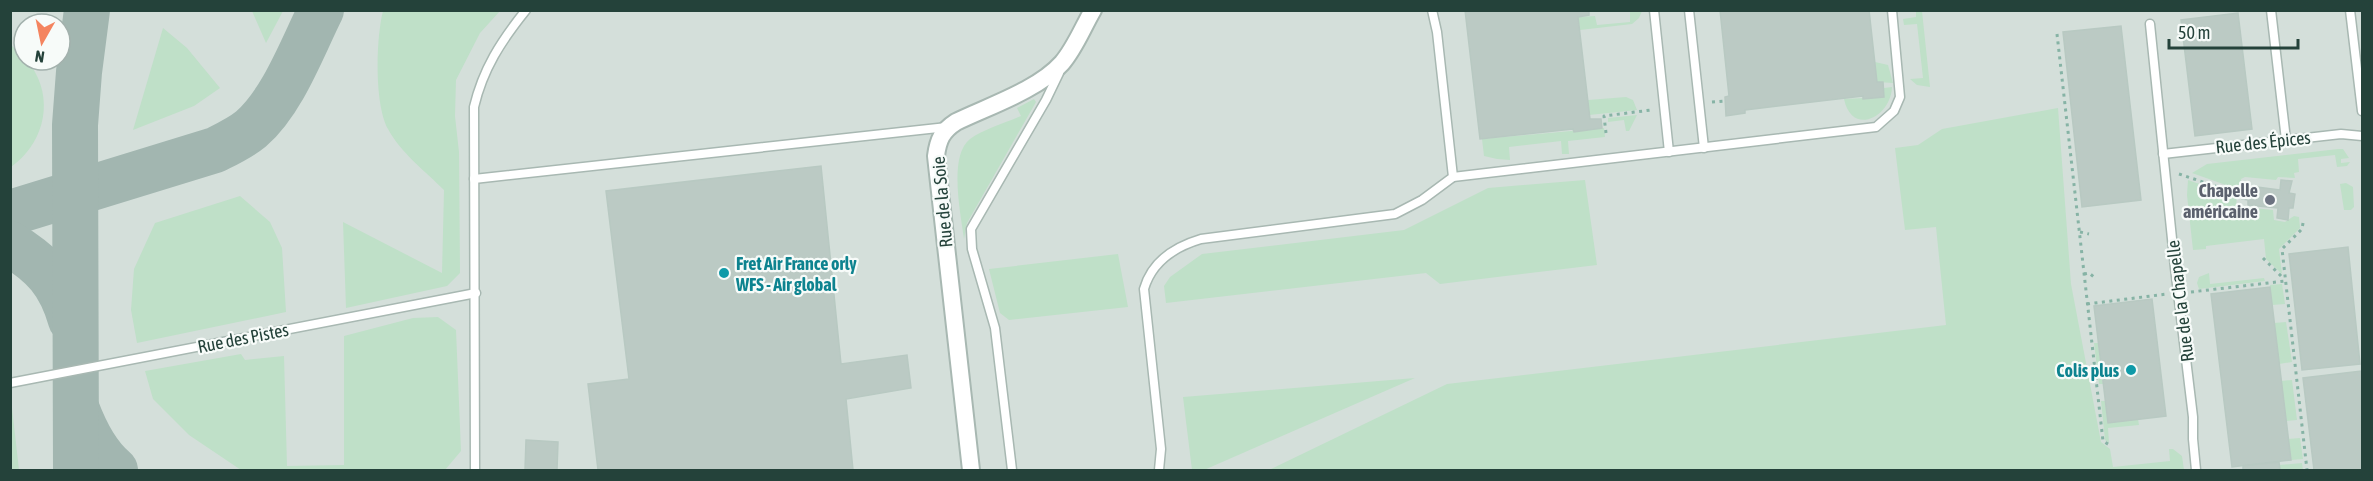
<svg xmlns="http://www.w3.org/2000/svg" width="2373" height="481" viewBox="0 0 2373 481" font-family="'Asap Condensed',sans-serif">
  <style>
    .built { fill: #d4dfda; fill-rule: evenodd }
    .green { fill: #bfe0c8 }
    .lines { fill: none; stroke-linecap: round; stroke-linejoin: round }
    .taxiway { stroke: #a2b6b0; stroke-width: 46 }
    .building { fill: #bbcac4; stroke: #b8c9c2; stroke-width: 1.5 }
    .lane-casing { stroke: #a8b8b2; stroke-width: 11 }
    .street-casing { stroke: #a8b8b2; stroke-width: 20 }
    .path { stroke: #86b3a5; stroke-width: 3; stroke-dasharray: 3 4.5; stroke-linecap: butt }
    .lane { stroke: #fff; stroke-width: 8 }
    .street { stroke: #fff; stroke-width: 16 }
    .worship-dot { fill: #6b7280; stroke: #f7fbf9; stroke-width: 2 }
    .culture-dot { fill: #0f9aa8; stroke: #f7fbf9; stroke-width: 2 }
    .labels { text-anchor: middle; dominant-baseline: central; stroke-width: 4.5; stroke-linejoin: round; paint-order: stroke }
    .street-label { font-size: 18px; fill: #24423a; stroke: #f7fbf9 }
    .worship-label { font-size: 18px; font-weight: bold; fill: #5b616d; stroke: #f7fbf9; text-anchor: end }
    .culture-label { font-size: 18px; font-weight: bold; fill: #0d838f; stroke: #f7fbf9; text-anchor: start }
  </style>
  <rect width="100%" height="100%" fill="#e6efeb"/>
  <path class="built" d="M 10,11 L 2362,11 L 2362,470 L 11,470 ZM 24,24 L 60,24 L 60,60 L 24,60 Z"/>
  <g class="green">
    <polygon points="252,11 283,11 266,43"/>
    <path d="M 383,11 L 500,11 L 480,33 L 456,80 L 455,116 L 459,152 L 460,273 L 447,286 L 346,308 L 343,222 L 442,273 L 444,190 C 425,171 401,153 388,129 C 374,104 376,38 383,11 Z"/>
    <polygon points="1630,11 1642,11 1639,18 1632,24 1580,30 1578,17 1595,16 1597,25 1630,22"/>
    <polygon points="1916,11 1922,11 1930,87 1917,85 1910,79 1923,78 1917,24 1904,25 1903,19 1916,17"/>
    <polygon points="163,28 187,48 220,88 194,106 133,130"/>
    <path d="M 11,45 C 20,54 29,61 35,72 C 54,106 41,146 11,167 Z"/>
    <polygon points="1875,62 1888,65 1893,83 1877,82"/>
    <path d="M 1892,87 C 1891,117 1852,137 1844,99 L 1884,97 L 1884,88 Z"/>
    <polygon points="1626,97 1633,100 1637,110 1589,115 1588,100"/>
    <path d="M 1034,99 L 1036,102 L 967,223 L 964,239 C 961,215 948,156 970,139 C 984,129 1005,123 1021,116 L 1017,108 Z"/>
    <polygon points="2058,108 2071,284 2101,442 2110,449 2113,467 2170,461 2169,449 2173,449 2182,456 2184,470 1269,470 1447,384 1946,325 1936,227 1905,230 1895,148 1918,145 1942,129"/>
    <polygon points="1637,115 1629,131 1626,131 1624,120 1608,122 1608,118"/>
    <polygon points="1604,128 1605,137 1568,141 1569,154 1562,154 1561,141 1509,147 1510,160 1497,159 1484,156 1482,139"/>
    <polygon points="2338,149 2343,149 2349,158 2341,159 2341,163 2350,162 2347,166 2337,167 2335,155 2298,159 2299,172 2294,173 2295,178 2278,177 2276,180 2245,177 2241,179 2240,190 2192,173 2207,164"/>
    <polygon points="1585,180 1597,265 1440,284 1426,273 1166,303 1164,286 1170,277 1202,254 1404,230 1488,188"/>
    <polygon points="2188,180 2237,197 2236,206 2273,210 2274,220 2285,222 2294,216 2299,217 2300,228 2279,249 2282,274 2266,259 2264,239 2206,246 2206,249 2193,250 2187,195"/>
    <polygon points="2346,183 2353,187 2354,207 2351,210 2344,210 2340,184"/>
    <polygon points="240,196 270,222 282,248 286,312 137,343 131,310 134,269 155,223"/>
    <polygon points="1118,254 1128,307 1009,320 1000,313 989,269"/>
    <polygon points="2209,273 2210,284 2264,278 2265,281 2199,289 2197,283 2199,277"/>
    <polygon points="2282,284 2285,304 2272,305 2270,285"/>
    <polygon points="438,317 456,330 461,451 445,470 241,470 189,435 153,399 145,371 241,354 245,360 284,356 287,466 344,465 344,336 413,318"/>
    <polygon points="2286,322 2292,362 2279,364 2274,323"/>
    <polygon points="2094,343 2098,343 2103,384 2099,384"/>
    <polygon points="1415,378 1204,470 1192,470 1183,397"/>
    <polygon points="2292,380 2297,420 2286,421 2281,381"/>
    <polygon points="10,399 11,399 19,470 11,470"/>
    <polygon points="2101,401 2105,401 2108,422 2138,419 2139,425 2108,428 2109,443 2105,440"/>
    <polygon points="2300,438 2303,459 2291,460 2288,439"/>
    <polygon points="2302,463 2303,470 2280,470 2279,465"/>
  </g>
  <g class="lines">
    <g class="taxiway">
      <path d="M 10,213 L 215,150 C 227,144 240,138 251,129 C 283,101 302,48 321,10"/>
      <path d="M 10,244 C 44,265 60,282 71,320"/>
      <path d="M 77,410 C 85,431 98,456 115,470"/>
      <polyline points="76,470 75,125 79,72 87,10"/>
    </g>
  </g>
  <g class="building">
    <polygon points="1465,10 1589,10 1589,15 1578,17 1590,119 1601,119 1602,128 1574,132 1573,129 1480,139"/>
    <polygon points="1720,10 1869,10 1877,82 1883,82 1884,97 1863,99 1863,96 1745,110 1745,113 1726,116 1725,97 1729,96"/>
    <polygon points="2238,13 2252,129 2195,136 2181,20"/>
    <polygon points="2121,26 2141,200 2082,207 2063,32"/>
    <polygon points="821,166 841,364 907,355 911,388 846,399 853,470 598,470 588,384 629,379 606,191"/>
    <polygon points="2281,180 2292,181 2289,193 2295,194 2293,208 2289,208 2288,220 2277,218 2278,208 2248,205 2248,200 2242,199 2243,190 2250,191 2250,186 2280,190"/>
    <polygon points="2348,247 2360,364 2302,370 2289,254"/>
    <polygon points="2270,287 2291,460 2232,467 2211,294"/>
    <polygon points="2152,299 2166,416 2108,423 2094,306"/>
    <polygon points="2361,371 2362,470 2314,470 2303,378"/>
    <polygon points="526,440 558,442 557,470 525,470"/>
    <polygon points="2279,462 2280,470 2243,470 2243,466"/>
  </g>
  <g class="lines">
    <defs>
      <g id="lane">
        <polyline points="1654,10 1669,152"/>
        <polyline points="1689,10 1704,148"/>
        <polyline points="2271,10 2286,140"/>
        <polyline points="2350,10 2362,111"/>
        <polyline points="2150,24 2175,268 2193,417 2193,439 2196,470"/>
        <polyline points="2163,154 2341,134 2362,136"/>
        <polyline points="1453,177 1876,127 1894,111 1900,97 1892,10"/>
        <polyline points="474,179 947,127"/>
        <polyline points="10,383 476,293"/>
        <path d="M 475,470 L 474,107 C 483,69 501,41 526,10"/>
        <polyline points="1012,470 995,328 972,249 971,229 1046,100 1059,73"/>
        <path d="M 1159,470 L 1161,449 L 1144,289 C 1152,261 1174,247 1201,239 L 1395,214 L 1422,200 L 1453,177 L 1437,32 L 1432,10"/>
      </g>
      <path id="street" d="M 971,470 L 936,156 C 938,140 942,131 956,122 C 989,106 1038,90 1062,63 C 1075,48 1083,27 1093,10"/>
    </defs>
    <use href="#lane" class="lane-casing"/>
    <use href="#street" class="street-casing"/>
    <g class="path">
      <polyline points="2057,34 2103,441 2111,446"/>
      <polyline points="1712,102 1725,101"/>
      <polyline points="1606,133 1604,116 1651,110"/>
      <polyline points="2179,174 2242,195"/>
      <polyline points="2303,223 2302,229 2282,249 2307,470"/>
      <polyline points="2080,232 2089,234"/>
      <polyline points="2263,258 2283,278"/>
      <polyline points="2084,274 2089,273 2094,277"/>
      <polyline points="2191,292 2285,281"/>
      <polyline points="2087,304 2167,294"/>
    </g>
    <use href="#lane" class="lane"/>
    <use href="#street" class="street"/>
  </g>
  <circle class="worship-dot" cx="2270" cy="200" r="6"/>
  <g class="culture-dot">
    <circle cx="724" cy="273" r="6"/>
    <circle cx="2131" cy="370" r="6"/>
  </g>
  <g class="labels">
    <g class="street-label">
      <text transform="translate(2263 142) rotate(-6)">Rue des Épices</text>
      <text transform="translate(942 202) rotate(-95)">Rue de la Soie</text>
      <text transform="translate(2180 301) rotate(-97)">Rue de la Chapelle</text>
      <text transform="translate(243 338) rotate(-11)">Rue des Pistes</text>
    </g>
    <g class="worship-label">
      <text x="2258" y="190">Chapelle<tspan x="2258" dy="21">américaine</tspan></text>
    </g>
    <g class="culture-label">
      <text x="736" y="263">Fret Air France orly<tspan x="736" dy="21">WFS - Air global</tspan></text>
      <text x="2119" y="370" text-anchor="end">Colis plus</text>
    </g>
  </g>
  <rect width="2373" height="481" fill="none" stroke="#24423a" stroke-width="24"/>
  <g transform="translate(42 42) rotate(189)"><circle r="28" fill="#f7fbf9" stroke="#a3b1ad" stroke-width="1.5"/>
  <path d="M0-4.5L10 22L0 15L-10 22Z" fill="#f4845f"/>
  <text y="-9" font-size="16" font-weight="bold" text-anchor="middle" fill="#24423a">N</text>
  </g>
  <path d="M2169 39v9h129v-9" fill="none" stroke="#24423a" stroke-width="3"/>
  <text x="2178" y="39" font-size="18" fill="#24423a" stroke="#f7fbf9" stroke-width="4.5" paint-order="stroke">50 m</text>
</svg>
